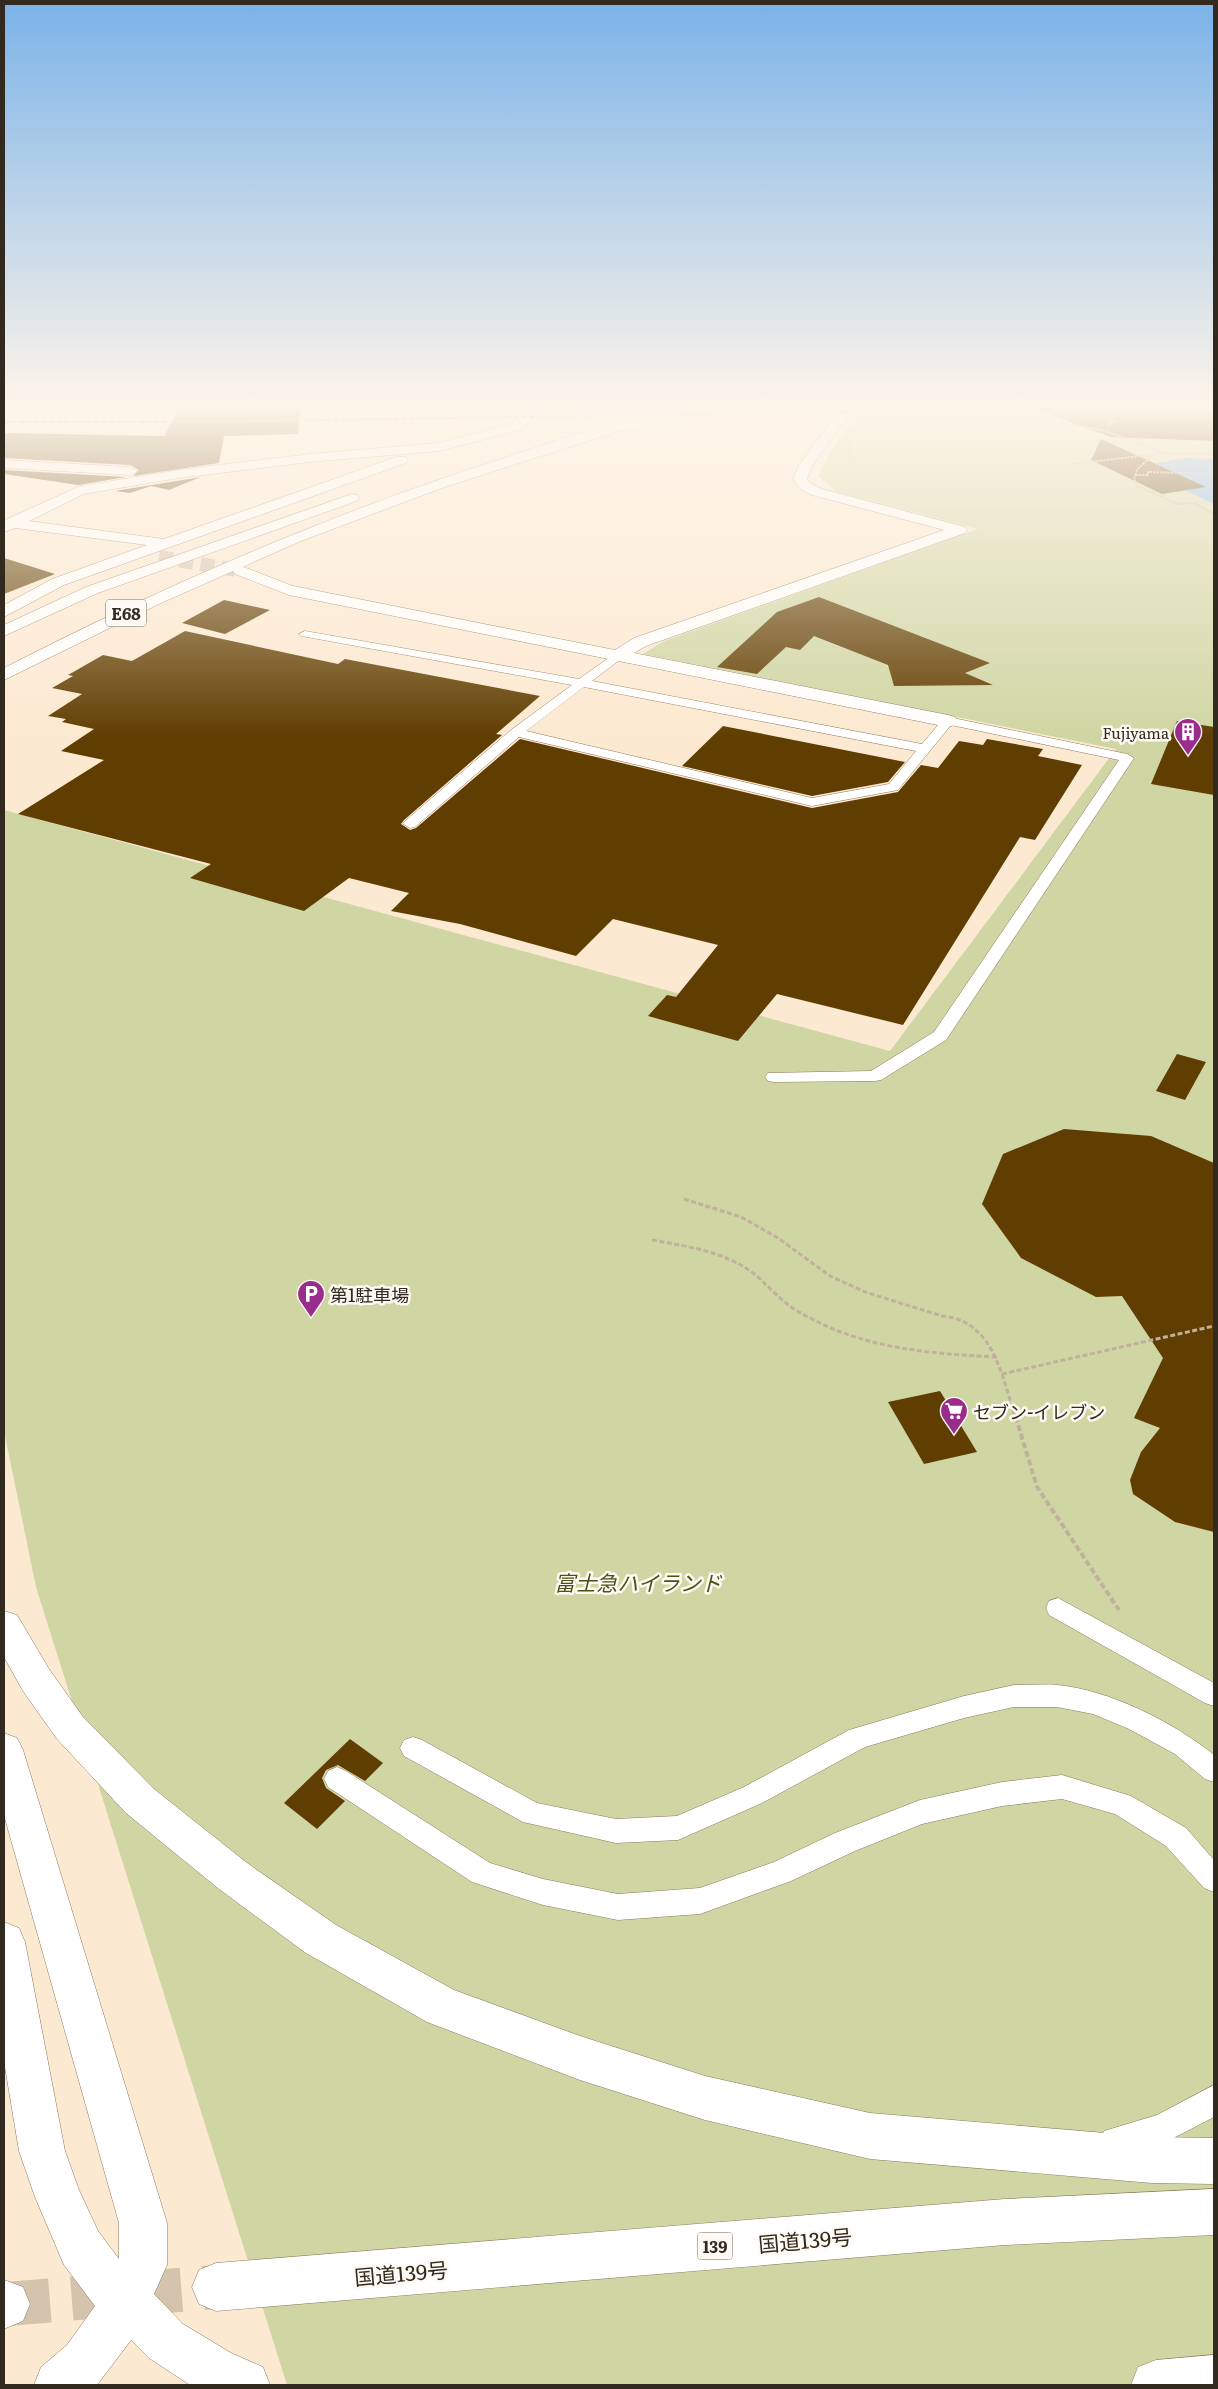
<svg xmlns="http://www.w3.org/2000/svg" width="1218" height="2389" viewBox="0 0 1218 2389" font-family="Literata,'Noto Sans JP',serif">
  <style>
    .green { fill: #cfd6a3 }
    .water { fill: #75aee9 }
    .building { fill: #603d00 }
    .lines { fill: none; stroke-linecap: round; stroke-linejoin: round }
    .minor-tunnel { stroke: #d4c3ad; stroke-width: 14; stroke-dasharray: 14 7; stroke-linecap: butt }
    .trunk-tunnel { stroke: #d4c3ad; stroke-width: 44; stroke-dasharray: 44 22; stroke-linecap: butt }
    .service-casing { stroke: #8e785d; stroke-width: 1 }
    .minor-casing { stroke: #8e785d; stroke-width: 1 }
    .trunk-casing { stroke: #8e785d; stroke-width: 1 }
    .motorway-casing { stroke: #8e785d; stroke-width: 1 }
    .path-far2 { stroke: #c0b09c; stroke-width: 2; stroke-dasharray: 2.5 1; stroke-linecap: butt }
    .path-far1 { stroke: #c0b09c; stroke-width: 3; stroke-dasharray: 5 2.5; stroke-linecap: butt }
    .path { stroke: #c0b09c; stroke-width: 4; stroke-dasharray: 6 3; stroke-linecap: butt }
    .service { fill: #fff; fill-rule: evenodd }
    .minor { fill: #fff; fill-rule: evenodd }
    .trunk { fill: #fff; fill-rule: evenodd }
    .motorway { fill: #fff; fill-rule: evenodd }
    .rail { stroke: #958775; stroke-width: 2; stroke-dasharray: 5 2.5; stroke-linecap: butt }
    .motorway-bridge-casing { stroke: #8e785d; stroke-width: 14; stroke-linecap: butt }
    .motorway-bridge { stroke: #fff; stroke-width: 14 }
    .labels { text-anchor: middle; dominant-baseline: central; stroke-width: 5; stroke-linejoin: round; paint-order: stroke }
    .far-poi-label { font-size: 15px; fill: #332a1f; stroke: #fef9f3; text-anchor: end }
    .shield { fill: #fef9f3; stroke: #70685f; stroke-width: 1 }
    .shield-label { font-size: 16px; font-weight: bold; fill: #332a1f }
    .poi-label { font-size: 18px; fill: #332a1f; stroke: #fef9f3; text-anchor: start }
    .near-park-label { font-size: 21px; font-style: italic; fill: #4c5216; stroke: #fef9f3 }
    .near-street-label { font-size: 21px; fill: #332a1f; stroke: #fef9f3 }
  </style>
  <rect width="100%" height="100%" fill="#fce9d1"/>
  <polygon class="green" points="858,413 996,414 1214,422 1214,2385 287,2385 36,1587 4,1431 4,810 890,1051 1116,749 643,654 664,641 978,529 837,492 818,476 830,453"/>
  <polygon class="water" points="1184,458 1214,459 1214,504 1151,474 1152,464"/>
  <g class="building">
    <polygon points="301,404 298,434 224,436 219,463 133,476 139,470 130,465 4,458 4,433 164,436 181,405"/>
    <polygon points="1030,404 1214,404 1214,441 1111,437 1029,407"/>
    <polygon points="1101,439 1206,487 1162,494 1091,460"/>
    <polygon points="4,470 126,477 78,485 4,474"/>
    <polygon points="201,477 169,490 151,486 130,493 115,491"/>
    <polygon points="4,558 55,574 4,594"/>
    <polygon points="819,597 990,663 965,673 993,685 894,686 888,665 814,636 800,650 786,647 757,674 717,667 777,612"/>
    <polygon points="224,600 270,610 225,634 182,623"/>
    <polygon points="185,631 338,664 345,659 540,696 496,734 502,735 404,820 401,824 410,830 416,828 520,739 812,808 898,792 921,765 938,768 959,741 983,745 987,739 1043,749 1038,756 1082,765 1035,840 1020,837 903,1025 777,994 738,1041 648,1016 667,995 676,997 718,945 613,919 576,956 460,924 391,911 409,893 349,878 304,911 190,878 211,864 18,814 104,760 61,751 94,729 62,722 66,719 48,716 82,694 52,688 73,676 68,675 103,655 132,661"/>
    <polygon points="1177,721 1214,727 1214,795 1151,784"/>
    <polygon points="723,726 905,762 888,782 812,796 682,766"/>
    <polygon points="1177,1054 1206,1062 1185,1100 1156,1091"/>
    <polygon points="1064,1129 1151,1136 1214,1163 1214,1532 1175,1522 1133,1494 1130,1480 1141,1452 1160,1428 1134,1418 1163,1358 1122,1296 1096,1297 1021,1258 982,1204 1003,1154"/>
    <polygon points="940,1391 977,1452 924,1464 888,1402"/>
    <polygon points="350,1739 383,1763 365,1781 338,1765 326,1770 322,1778 326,1788 345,1801 317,1829 284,1803"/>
  </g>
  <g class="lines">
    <polyline class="minor-tunnel" points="159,557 241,571"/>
    <polyline class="trunk-tunnel" points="6,2304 216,2287"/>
    <defs>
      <g id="service">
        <path d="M 305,631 L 579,679 L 617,652 L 621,653 L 621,659 L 592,681 L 922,744 L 944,718 L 948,717 L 1127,754 L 1134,758 L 946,1040 L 881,1080 L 875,1081 L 774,1082 L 768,1081 L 765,1077 L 768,1073 L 871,1071 L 934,1032 L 1119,760 L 951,725 L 898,790 L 812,806 L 519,737 L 415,827 L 410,828 L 403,824 L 405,821 L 511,730 L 572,685 L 301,636 L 299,634 ZM 584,687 L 916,751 L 889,784 L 812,798 L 526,731 Z"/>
        <polygon points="1058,1598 1214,1683 1214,1706 1205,1703 1049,1615 1046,1608 1049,1601"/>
        <path d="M 1014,1685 C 1028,1685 1043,1684 1057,1685 C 1110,1690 1173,1722 1214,1755 L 1214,1782 L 1205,1779 L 1175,1754 L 1129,1729 L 1093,1714 L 1057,1707 L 1014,1707 L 964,1718 L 865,1747 L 762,1803 L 678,1840 L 616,1843 L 523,1822 L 404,1756 L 400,1748 L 404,1740 L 413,1737 L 422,1740 L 537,1803 L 616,1819 L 677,1816 L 744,1787 L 849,1730 L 964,1696 Z"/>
        <polygon points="337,1767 346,1771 490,1863 543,1879 618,1894 700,1888 774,1862 835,1833 920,1800 1002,1782 1062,1775 1131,1796 1186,1828 1214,1860 1214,1892 1204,1888 1166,1846 1115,1814 1062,1799 1002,1806 922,1824 855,1851 791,1881 700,1914 618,1920 543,1905 472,1882 328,1787 324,1779 328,1771"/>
        <polygon points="1214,2085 1214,2117 1162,2144 1115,2158 1104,2153 1099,2142 1104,2131 1157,2115"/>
      </g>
      <g id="minor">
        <polygon points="534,404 547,404 521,430 439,451 310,462 179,478 84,494 29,521 164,539 396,457 406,457 408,460 406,463 64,585 4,617 4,605 52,579 147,545 15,528 4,532 5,520 80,486 179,470 310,454 439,443 511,424"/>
        <path d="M 568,404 L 631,404 C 621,416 584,410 570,407 Z"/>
        <polygon points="844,404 856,404 812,466 807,479 810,483 822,489 965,527 967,530 965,533 646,646 634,653 948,715 955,717 957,721 955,725 948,727 289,595 235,574 233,571 241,566 293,586 615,650 634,638 944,530 812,495 800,489 793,479 799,465"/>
        <polygon points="4,460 130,467 137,471 130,475 4,468"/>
      </g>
      <g id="trunk">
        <polygon points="1214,2189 1214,2235 1005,2245 216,2311 199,2304 192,2287 199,2270 216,2263 1005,2199"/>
        <polygon points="4,2280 23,2287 30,2304 23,2321 6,2328 4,2328"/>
        <polygon points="1214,2355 1214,2385 1131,2385 1138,2367 1156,2360"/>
      </g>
      <g id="motorway">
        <path d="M 629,419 L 635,423 L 634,426 L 442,488 L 301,541 L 161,603 L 4,680 L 4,668 C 163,586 325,516 495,461 C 539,447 584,430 629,419 Z"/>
        <polygon points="352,494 357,495 359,498 357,501 98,593 4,636 4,625 86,587"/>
        <polygon points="4,1611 17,1615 49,1669 83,1717 154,1789 247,1863 336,1925 454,1990 580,2036 705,2076 870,2113 1152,2137 1214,2138 1214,2184 1152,2183 870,2159 705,2120 580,2080 427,2022 306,1953 219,1889 126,1813 57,1739 23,1691 4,1657"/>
        <polygon points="4,1733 17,1738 23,1750 167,2223 167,2265 154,2294 183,2324 231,2353 263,2367 270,2385 190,2385 149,2358 131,2340 97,2385 34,2385 41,2367 67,2345 95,2306 64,2265 35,2197 19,2151 4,2061 4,1922 19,1928 25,1942 65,2151 79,2190 98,2231 119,2259 119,2223 4,1815"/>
      </g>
    </defs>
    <use href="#service" class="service-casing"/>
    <use href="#minor" class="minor-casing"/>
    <use href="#trunk" class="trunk-casing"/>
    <use href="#motorway" class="motorway-casing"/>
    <g class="path-far2">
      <polyline points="873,416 879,406 949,406 949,404"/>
      <polyline points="868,417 1037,418 1105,431 1165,453"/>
      <polyline points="1107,419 1114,421 1107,426"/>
      <polyline points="865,422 893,419"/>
      <polyline points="850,441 850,456 855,461"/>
      <polyline points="1152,455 1137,470 1134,479 1138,486 1177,504 1194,503 1214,514"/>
      <polyline points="1072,464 1165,453 1214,454"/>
      <polyline points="1135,475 1148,475 1148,472 1214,474"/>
    </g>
    <g class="path-far1">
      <path d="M 684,1199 L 741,1217 L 778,1238 L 830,1276 L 865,1292 L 942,1316 C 991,1320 1001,1371 1013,1410"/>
      <path d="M 652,1240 C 686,1246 720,1251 749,1270 C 763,1280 773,1293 786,1303 C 797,1312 810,1318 822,1324 C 877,1350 938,1354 997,1357"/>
      <polyline points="1002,1374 1214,1326"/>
    </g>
    <polyline class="path" points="1013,1408 1037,1487 1119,1610"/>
    <use href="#service" class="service"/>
    <use href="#minor" class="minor"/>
    <use href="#trunk" class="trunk"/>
    <use href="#motorway" class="motorway"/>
    <polyline class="rail" points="4,422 188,422 917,411 1214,417"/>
    <defs>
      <g id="motorway-bridge">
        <polyline points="598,422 647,407"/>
        <polyline points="629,423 689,404"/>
      </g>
    </defs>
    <use href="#motorway-bridge" class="motorway-bridge-casing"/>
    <use href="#motorway-bridge" class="motorway-bridge"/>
  </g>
  <linearGradient id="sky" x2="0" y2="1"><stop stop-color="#7ab2e8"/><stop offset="0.55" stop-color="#fef5ea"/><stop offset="1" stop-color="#fef5ea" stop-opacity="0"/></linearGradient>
  <rect width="1218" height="738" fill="url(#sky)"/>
  <defs>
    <symbol id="building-pin" viewBox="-11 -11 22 30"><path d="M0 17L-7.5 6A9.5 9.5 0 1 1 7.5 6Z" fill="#9a2c8c" stroke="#fef9f3"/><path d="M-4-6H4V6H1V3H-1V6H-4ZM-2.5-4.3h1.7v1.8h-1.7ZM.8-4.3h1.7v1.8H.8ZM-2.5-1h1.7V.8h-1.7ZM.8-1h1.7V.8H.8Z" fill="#fff"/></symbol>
    <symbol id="parking-pin" viewBox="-11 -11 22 30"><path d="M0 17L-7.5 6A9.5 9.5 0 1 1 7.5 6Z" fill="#9a2c8c" stroke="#fef9f3"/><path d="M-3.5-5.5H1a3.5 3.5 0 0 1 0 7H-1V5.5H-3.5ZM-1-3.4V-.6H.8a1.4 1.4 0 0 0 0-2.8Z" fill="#fff"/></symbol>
    <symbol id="supermarket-pin" viewBox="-11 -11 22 30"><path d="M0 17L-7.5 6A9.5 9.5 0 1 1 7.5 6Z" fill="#9a2c8c" stroke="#fef9f3"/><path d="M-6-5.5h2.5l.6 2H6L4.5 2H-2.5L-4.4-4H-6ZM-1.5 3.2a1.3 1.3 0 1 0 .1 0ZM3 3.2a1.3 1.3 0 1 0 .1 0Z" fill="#fff"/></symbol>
  </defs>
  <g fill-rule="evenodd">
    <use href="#building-pin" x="1172" y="716" width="32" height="43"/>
    <use href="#parking-pin" x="295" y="1278" width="32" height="43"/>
    <use href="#supermarket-pin" x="938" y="1395" width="32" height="43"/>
  </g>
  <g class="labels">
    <g class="far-poi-label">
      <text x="1169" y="732">Fujiyama</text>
    </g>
    <g class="shield">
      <rect x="106" y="599.5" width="40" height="27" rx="4"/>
      <rect x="697.5" y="2232.5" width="35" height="27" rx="4"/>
    </g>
    <g class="shield-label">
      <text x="126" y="613">E68</text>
      <text x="715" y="2246">139</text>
    </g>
    <g class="poi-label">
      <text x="330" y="1294">第1駐車場</text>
      <text x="973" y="1411">セブン-イレブン</text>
    </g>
    <g class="near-park-label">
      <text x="638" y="1581">富士急ハイランド</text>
    </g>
    <g class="near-street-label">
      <text transform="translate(805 2239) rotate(-5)">国道139号</text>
      <text transform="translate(401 2272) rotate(-5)">国道139号</text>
    </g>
  </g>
  <rect width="1218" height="2389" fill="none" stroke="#332a1f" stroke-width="10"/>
</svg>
